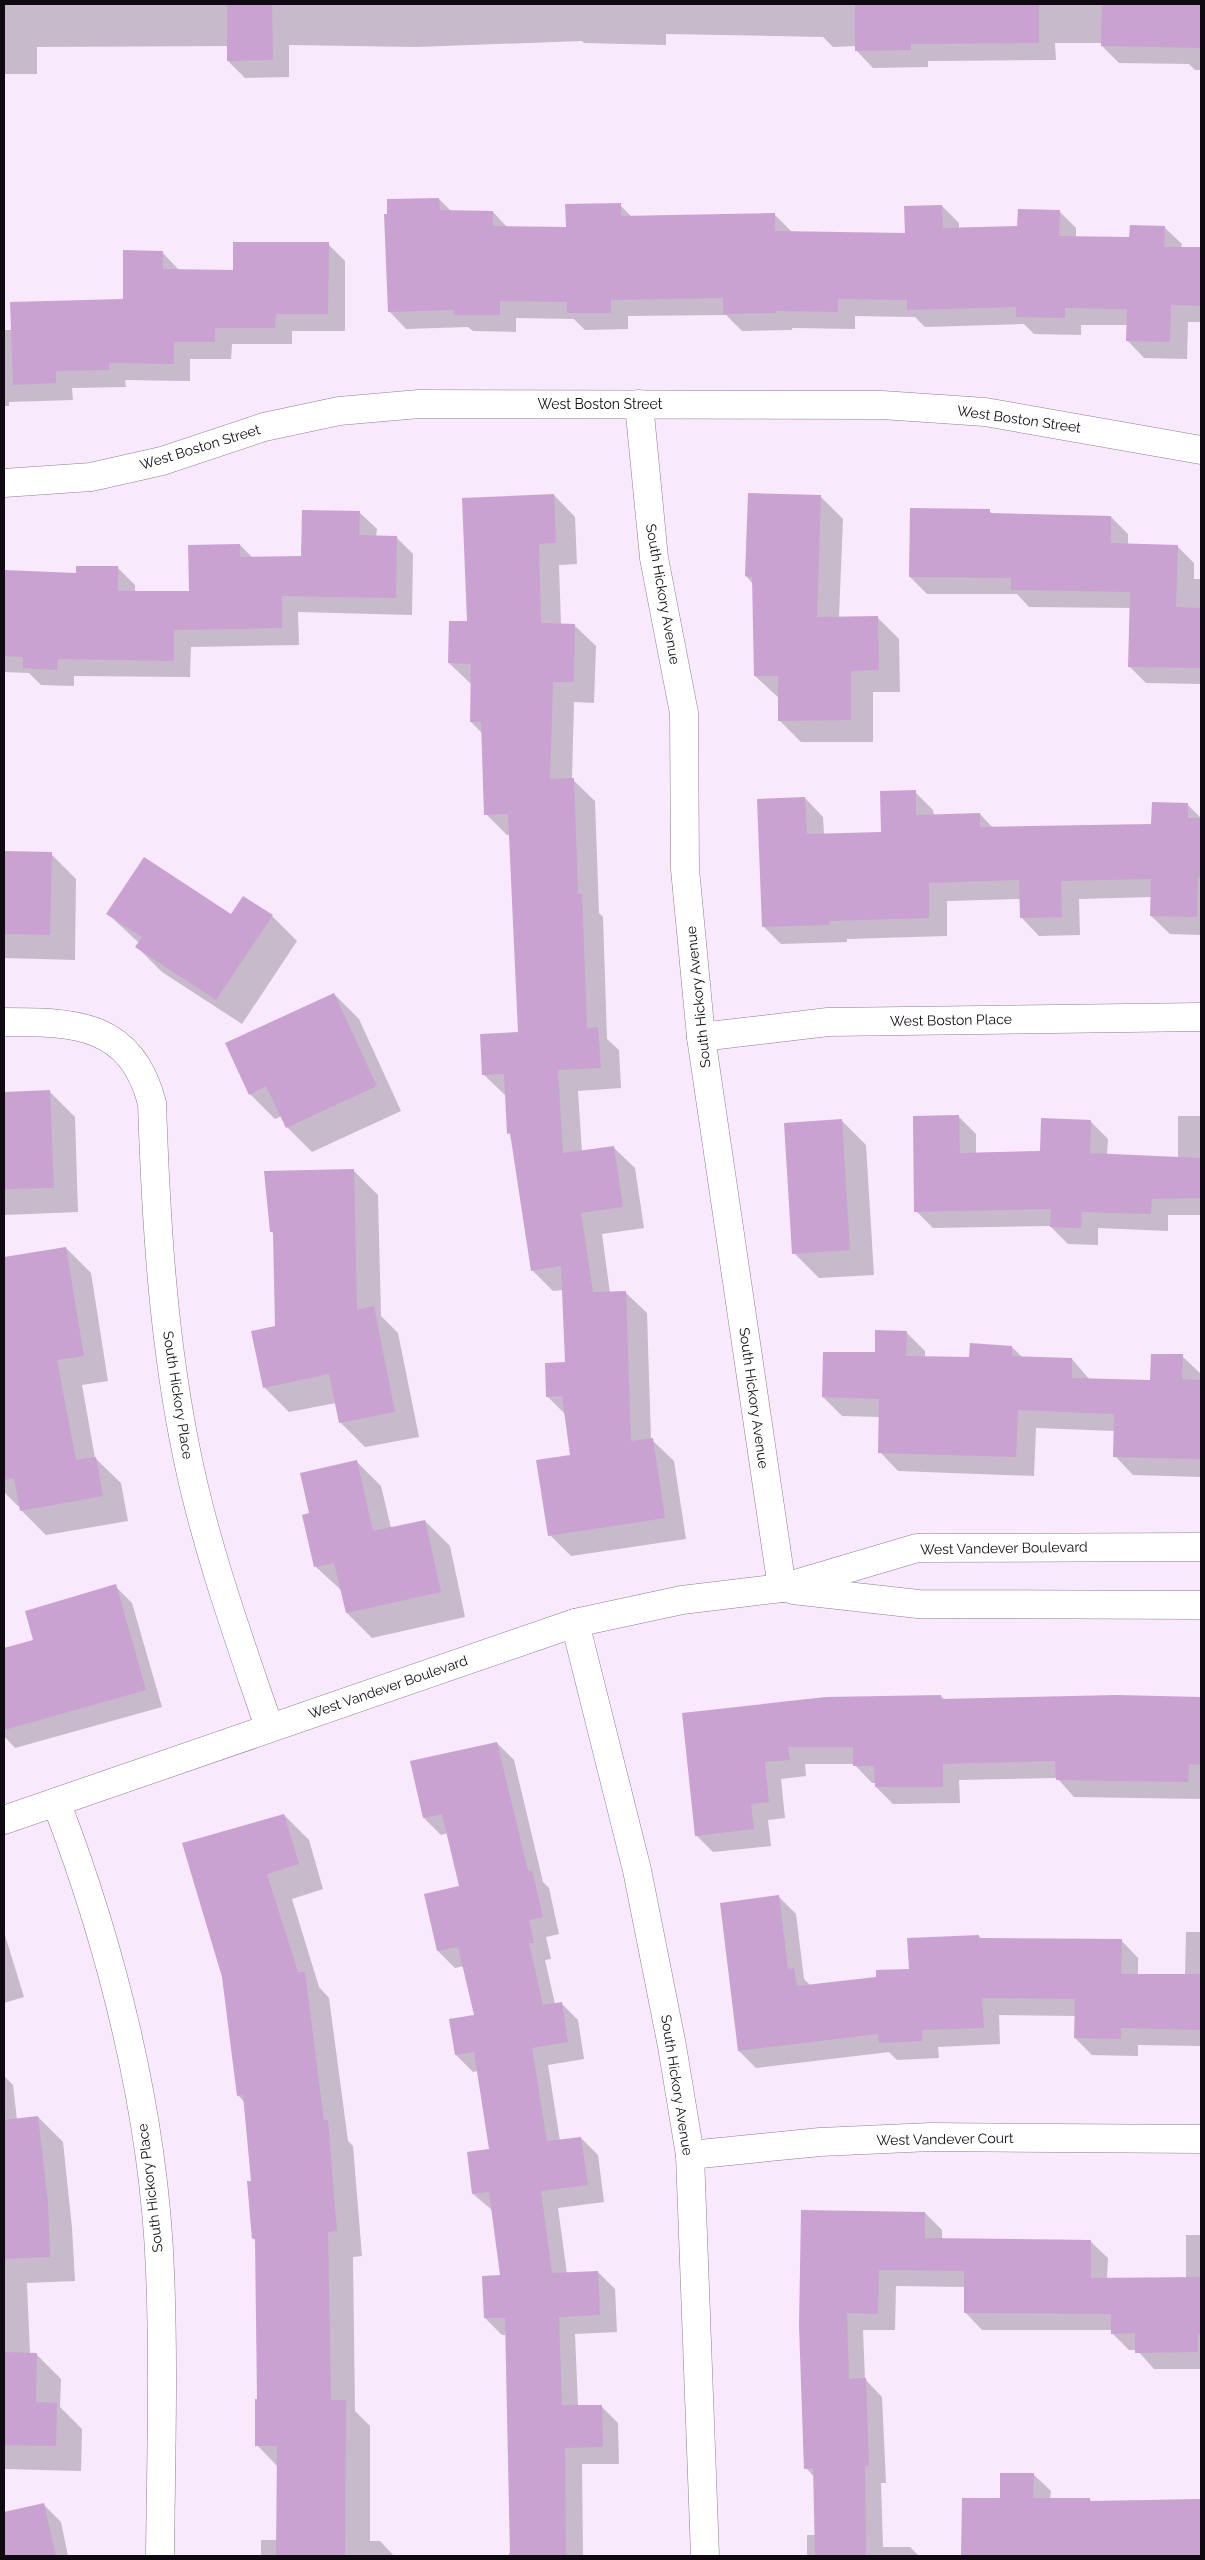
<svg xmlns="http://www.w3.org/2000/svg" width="1205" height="2560" viewBox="0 0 1205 2560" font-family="Raleway,sans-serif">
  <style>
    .shadow { fill: #0003 }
    .building { fill: #c9a2d2 }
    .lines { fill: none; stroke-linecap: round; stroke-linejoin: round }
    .minor-casing { stroke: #8c7e90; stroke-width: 29 }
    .minor { stroke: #fff; stroke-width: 28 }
    .labels { text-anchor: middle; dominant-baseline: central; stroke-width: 5; stroke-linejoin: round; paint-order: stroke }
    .street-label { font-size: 14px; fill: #0f0a11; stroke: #fff }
  </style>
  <rect width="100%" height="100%" fill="#f9e9fd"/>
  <g class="shadow">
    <polygon points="4,4 1201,4 1201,70 1195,70 1189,64 1119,63 1102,46 1102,43 1055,43 1056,60 928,61 928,67 873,68 856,50 856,46 833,47 823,37 666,34 666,45 584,43 582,41 416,47 289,45 289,77 245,78 228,61 228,46 37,47 37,74 4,74"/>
    <polygon points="439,199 451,211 493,212 508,228 567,228 620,205 632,217 775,215 792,232 906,234 942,206 959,223 959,228 1019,227 1059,211 1076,228 1076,238 1131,239 1164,227 1182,244 1181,248 1201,248 1201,322 1188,322 1187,359 1144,358 1127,340 1128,325 1081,325 1081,335 1034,334 1024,324 925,327 915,317 855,316 855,329 792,328 792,330 742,331 726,315 628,316 628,329 585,330 574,319 516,318 516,332 473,331 468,327 406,329 389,311"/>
    <polygon points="328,244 345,261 345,331 292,331 292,344 232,344 231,359 190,359 190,381 125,380 126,387 72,388 73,400 9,402 9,406 4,406 4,330 12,330 124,300 162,252 179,270 234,271"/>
    <polygon points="554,495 575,517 577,564 559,565 561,625 574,625 596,646 594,703 574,702 572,779 595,801 599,913 603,917 607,1039 619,1050 621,1088 578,1091 582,1152 613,1147 635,1168 644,1228 602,1234 610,1293 625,1292 647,1313 651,1439 674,1461 686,1539 571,1556 550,1535 572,1456 566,1415 547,1396 566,1364 563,1290 553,1291 532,1270 512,1137 509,1133 506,1096 483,1074 519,1033 510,835 507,835 486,814 483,734 471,722 471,684 449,663 468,623"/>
    <polygon points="821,497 843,519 839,617 877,617 899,639 900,692 873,692 873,742 801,742 779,720 779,698 755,676 753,584 746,576"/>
    <polygon points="989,510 993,515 1111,517 1128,534 1128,545 1177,546 1194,563 1194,579 1201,579 1201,684 1146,683 1129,666 1130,608 1029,607 1017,594 927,594 910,577"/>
    <polygon points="359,512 377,529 376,537 396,537 413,554 412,615 298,612 299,645 191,647 190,677 74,676 74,686 41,685 29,673 4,672 4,571 77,574 118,568 135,585 135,592 191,593 240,545 253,558 302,557"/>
    <polygon points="915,792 933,810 934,815 980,814 993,828 1153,826 1187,804 1201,818 1201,935 1170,934 1151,916 1152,897 1079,899 1080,935 1039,936 1021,917 1021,899 947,901 947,936 847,939 847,942 781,944 763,926 805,798 823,817 824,835 882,833"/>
    <polygon points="4,852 51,854 76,879 75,960 4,958"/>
    <polygon points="108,914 272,916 297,941 242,1024 162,972 137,947 139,943"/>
    <polygon points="334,994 359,1019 401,1111 312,1152 287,1127 282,1116 275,1119 250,1094"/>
    <polygon points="50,1092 75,1117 78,1212 4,1215 4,1093"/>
    <polygon points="1178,1116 1201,1116 1201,1215 1168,1215 1168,1231 1098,1228 1098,1245 1068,1244 1050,1226 933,1228 916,1211 959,1117 976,1134 976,1153 1041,1152 1090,1121 1108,1139 1107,1155 1178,1158"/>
    <polygon points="841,1120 866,1145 874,1275 819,1278 794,1253"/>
    <polygon points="353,1170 378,1195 381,1316 398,1333 419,1437 365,1447 340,1422 336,1403 289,1412 264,1387 277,1327 274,1234 272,1232"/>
    <polygon points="66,1248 91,1273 108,1381 82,1385 95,1458 121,1483 128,1521 46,1535 21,1510 21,1506 18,1506 4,1492 4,1394 7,1393 4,1372 4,1258"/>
    <polygon points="906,1332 925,1351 925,1358 971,1359 1012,1347 1022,1357 1072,1359 1090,1380 1151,1381 1182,1356 1201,1374 1201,1477 1133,1475 1115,1456 1115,1431 1036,1428 1034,1476 898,1471 880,1452 880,1417 842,1416 823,1397 876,1354"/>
    <polygon points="356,1461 381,1486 391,1528 425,1521 450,1546 465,1617 372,1638 347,1613 342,1591 316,1567 304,1516 310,1514"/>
    <polygon points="115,1586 132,1603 162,1707 15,1748 4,1736 4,1649 34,1640"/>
    <polygon points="941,1696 945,1700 1117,1696 1201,1698 1201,1799 1074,1797 1057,1778 959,1780 960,1803 893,1804 876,1787 876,1783 872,1783 854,1764 805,1764 806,1776 781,1779 785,1818 768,1820 771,1846 713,1852 696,1835 683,1714"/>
    <polygon points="497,1743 514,1760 543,1882 549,1888 559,1934 546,1937 551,1959 545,1960 555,2004 561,2003 578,2020 584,2059 548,2065 560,2141 581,2138 598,2155 604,2202 558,2208 567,2274 598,2272 615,2289 617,2332 575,2334 578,2406 601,2406 618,2423 619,2464 582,2464 583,2556 509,2556 509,2553 511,2553 507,2335 502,2335 485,2318 501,2276 492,2210 473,2194 490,2150 478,2071 473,2072 456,2055 476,2016 464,1966 455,1968 438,1951 461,1887 448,1833 441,1835 424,1818 411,1762"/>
    <polygon points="284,1815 309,1840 323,1889 292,1899 319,1987 329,1998 348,2141 353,2146 362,2256 353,2257 355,2411 370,2426 370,2541 380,2541 394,2556 261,2556 261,2540 278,2540 278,2467 257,2445 259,2401 256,2241 253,2238 253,2182 245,2103 238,2095 223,1977"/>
    <polygon points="779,1897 796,1914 804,1979 811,1986 877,1978 910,1970 979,1936 982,1940 1121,1940 1138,1958 1138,1975 1185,1975 1186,1932 1201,1932 1201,2046 1138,2045 1138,2056 1092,2055 1075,2038 1076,2016 999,2015 1000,2044 938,2047 939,2058 897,2060 889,2052 756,2068 739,2051"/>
    <polygon points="4,1932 24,1997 4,2003"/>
    <polygon points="4,2076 13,2085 17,2120 38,2117 63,2142 72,2228 75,2281 27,2283 30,2354 36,2354 61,2379 60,2407 82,2429 81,2471 4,2469"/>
    <polygon points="925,2213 942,2230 942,2240 1090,2241 1108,2258 1107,2279 1186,2278 1186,2235 1201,2235 1201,2369 1154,2369 1137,2350 1129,2350 1112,2333 1112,2330 982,2330 965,2312 965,2287 896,2286 895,2330 863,2330 865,2379 882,2397 886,2483 881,2483 883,2547 910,2547 919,2556 807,2556 807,2535 816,2535 814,2477 806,2468 800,2326"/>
    <polygon points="1033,2474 1051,2491 1050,2499 1090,2500 1092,2502 1201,2501 1201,2556 963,2556 963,2499 1001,2499"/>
    <polygon points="44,2505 61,2522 68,2556 4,2556 4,2514"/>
  </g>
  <g class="building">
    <polygon points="227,4 272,4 273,60 227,61"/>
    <polygon points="855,4 1039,4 1039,43 911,44 911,50 855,51"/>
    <polygon points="1102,4 1201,4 1201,48 1101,46"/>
    <polygon points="439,198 440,210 493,211 493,226 566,227 565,204 621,203 621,216 775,213 775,231 905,233 904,206 942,205 943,228 1017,226 1018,209 1060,210 1059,236 1129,237 1130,225 1165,226 1164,247 1201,247 1201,306 1171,305 1170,342 1126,341 1127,309 1065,308 1065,318 1016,317 1016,307 907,310 907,300 838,299 838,312 776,311 776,313 723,314 723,298 611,300 611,313 567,313 567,302 500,301 500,315 454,315 454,310 388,312 384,214 387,214 387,199"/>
    <polygon points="233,242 329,242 328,314 276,314 275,328 215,328 215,342 174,342 174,364 109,363 109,370 56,371 56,383 13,385 10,302 123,299 123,250 163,251 163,269 233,270"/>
    <polygon points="748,493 821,495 817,617 878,616 879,670 851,671 851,720 778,721 778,676 754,676 752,577 745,576"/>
    <polygon points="554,494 556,543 539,544 541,623 575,624 574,682 553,682 550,779 574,778 578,894 582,894 587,1028 598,1027 601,1068 558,1070 563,1153 614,1146 623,1207 581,1213 593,1292 626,1291 631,1441 653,1438 665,1518 548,1536 536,1460 570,1455 562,1396 546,1397 545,1363 565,1362 561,1266 531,1271 510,1133 507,1134 504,1074 482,1075 480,1034 518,1032 508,814 484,815 481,722 470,722 471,664 448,663 449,621 467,621 462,498"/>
    <polygon points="910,508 990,509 990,513 1111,516 1111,543 1178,545 1176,607 1201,608 1201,668 1128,667 1130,592 1011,590 1011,578 909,577"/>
    <polygon points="302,510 360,511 359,535 397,536 396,598 282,596 282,628 174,630 174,661 58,659 57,670 23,668 23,657 4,656 4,570 76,573 76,566 118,566 118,591 189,591 188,545 240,544 240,557 301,556"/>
    <polygon points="916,790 916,815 980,813 980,827 1151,824 1152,802 1188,803 1188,818 1201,818 1201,877 1198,877 1197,917 1150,916 1151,879 1061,881 1062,917 1020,918 1019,880 929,883 929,918 829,921 830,925 762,927 757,799 805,797 807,834 881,832 880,791"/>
    <polygon points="4,851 52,852 50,935 4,934"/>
    <polygon points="144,857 231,914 243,896 273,915 216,1000 135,947 142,937 106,914"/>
    <polygon points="334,993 377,1086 286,1128 266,1086 249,1095 225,1043"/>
    <polygon points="50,1090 54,1188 4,1189 4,1092"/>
    <polygon points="959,1115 960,1153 1040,1151 1041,1118 1091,1120 1090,1153 1201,1158 1201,1198 1152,1199 1151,1214 1082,1212 1081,1228 1050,1227 1051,1209 914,1212 913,1116"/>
    <polygon points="842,1119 850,1250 792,1254 784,1123"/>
    <polygon points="354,1169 357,1310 374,1306 395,1412 339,1423 329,1374 263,1388 251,1331 275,1326 273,1232 270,1232 264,1171"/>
    <polygon points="66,1247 84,1356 57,1360 76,1460 96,1457 103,1496 20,1511 14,1478 4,1480 4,1257"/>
    <polygon points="875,1330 907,1331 906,1356 969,1357 970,1343 1012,1346 1012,1356 1072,1358 1072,1378 1150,1380 1151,1354 1183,1354 1182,1379 1201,1380 1201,1459 1113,1457 1114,1414 1018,1410 1016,1457 878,1453 879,1399 822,1397 823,1352 875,1352"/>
    <polygon points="357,1460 373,1531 425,1520 441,1592 346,1613 334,1563 314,1567 302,1515 309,1513 300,1473"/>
    <polygon points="116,1584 146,1690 4,1730 4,1648 33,1640 25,1611"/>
    <polygon points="941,1695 941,1699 1117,1695 1201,1697 1201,1765 1189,1764 1188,1782 1056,1780 1055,1761 943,1764 943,1787 875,1787 874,1766 853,1766 853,1747 788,1747 790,1760 765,1762 769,1802 751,1804 754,1829 695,1836 682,1713 826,1697"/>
    <polygon points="497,1742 528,1871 532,1870 543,1917 529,1920 534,1943 529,1943 543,2005 562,2002 568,2042 532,2048 547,2141 581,2137 588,2185 541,2191 552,2273 598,2271 600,2315 559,2317 562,2405 602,2405 603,2447 565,2448 566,2556 510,2556 505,2318 484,2318 482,2276 500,2275 489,2192 472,2194 467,2152 489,2149 474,2052 455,2055 449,2019 474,2015 458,1947 437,1951 424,1894 459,1886 442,1814 423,1818 410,1761"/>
    <polygon points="284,1814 299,1864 267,1874 298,1972 305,1972 324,2120 328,2120 337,2231 328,2232 331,2400 346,2400 345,2556 276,2556 277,2446 255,2446 255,2399 257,2399 255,2238 252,2239 247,2181 251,2181 243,2095 237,2096 222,1977 182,1843"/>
    <polygon points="779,1895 788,1969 794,1968 797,1986 876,1977 876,1970 909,1969 907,1938 979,1935 979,1938 1122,1939 1121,1974 1201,1974 1201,2030 1121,2028 1121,2039 1074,2038 1075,1999 982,1998 984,2028 922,2030 922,2041 879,2043 878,2034 738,2051 720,1903"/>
    <polygon points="38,2116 48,2203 50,2257 4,2259 4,2120"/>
    <polygon points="801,2210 925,2212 925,2238 1091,2240 1091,2278 1201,2277 1201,2334 1198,2334 1198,2352 1135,2353 1135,2333 1111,2334 1111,2314 964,2313 964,2271 879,2270 878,2314 847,2313 849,2379 866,2378 869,2466 865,2466 866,2556 815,2556 813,2468 804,2469 799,2326"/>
    <polygon points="4,2352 37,2353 36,2402 57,2403 56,2446 4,2445"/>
    <polygon points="1000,2473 1034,2473 1033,2498 1090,2498 1090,2501 1201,2499 1201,2556 961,2556 962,2498 1000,2498"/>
    <polygon points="44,2503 56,2556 4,2556 4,2512"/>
  </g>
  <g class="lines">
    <defs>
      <g id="minor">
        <polyline points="639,404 654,558 684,713 685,869 701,1037 782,1588"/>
        <polyline points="4,483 91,477 162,461 264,427 339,411 419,404 882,405 985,412 1201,450"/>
        <path d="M 4,1022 C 75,1022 131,1023 152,1103 C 156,1222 163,1342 188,1460 C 207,1551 239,1639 269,1727"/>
        <polyline points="701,1037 828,1022 1201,1017"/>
        <polyline points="793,1590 918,1604 1201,1605"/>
        <polyline points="575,1623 637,1870 672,2046 690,2155 705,2556"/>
        <path d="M 56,1802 C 112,1947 154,2114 160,2271 C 164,2366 161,2461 160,2556"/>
        <polyline points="4,1820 575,1623 682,1600 782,1588 917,1548 1201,1547"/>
        <polyline points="690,2155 820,2142 931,2137 1201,2139"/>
      </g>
    </defs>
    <use href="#minor" class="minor-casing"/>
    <use href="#minor" class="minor"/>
  </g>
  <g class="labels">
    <g class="street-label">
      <text x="600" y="404">West Boston Street</text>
      <text transform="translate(1019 419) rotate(8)">West Boston Street</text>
      <text transform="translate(200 447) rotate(-17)">West Boston Street</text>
      <text transform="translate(663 594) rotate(80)">South Hickory Avenue</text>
      <text transform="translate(698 997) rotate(-96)">South Hickory Avenue</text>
      <text transform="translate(951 1020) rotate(-1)">West Boston Place</text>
      <text transform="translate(178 1395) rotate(81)">South Hickory Place</text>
      <text transform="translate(754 1398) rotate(82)">South Hickory Avenue</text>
      <text transform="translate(1004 1548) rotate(-1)">West Vandever Boulevard</text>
      <text transform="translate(388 1687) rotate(-19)">West Vandever Boulevard</text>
      <text transform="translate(677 2085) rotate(81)">South Hickory Avenue</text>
      <text transform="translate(945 2139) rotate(-1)">West Vandever Court</text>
      <text transform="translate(150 2188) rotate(-97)">South Hickory Place</text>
    </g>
  </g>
  <rect width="1205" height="2560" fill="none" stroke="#0f0a11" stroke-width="10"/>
</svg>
